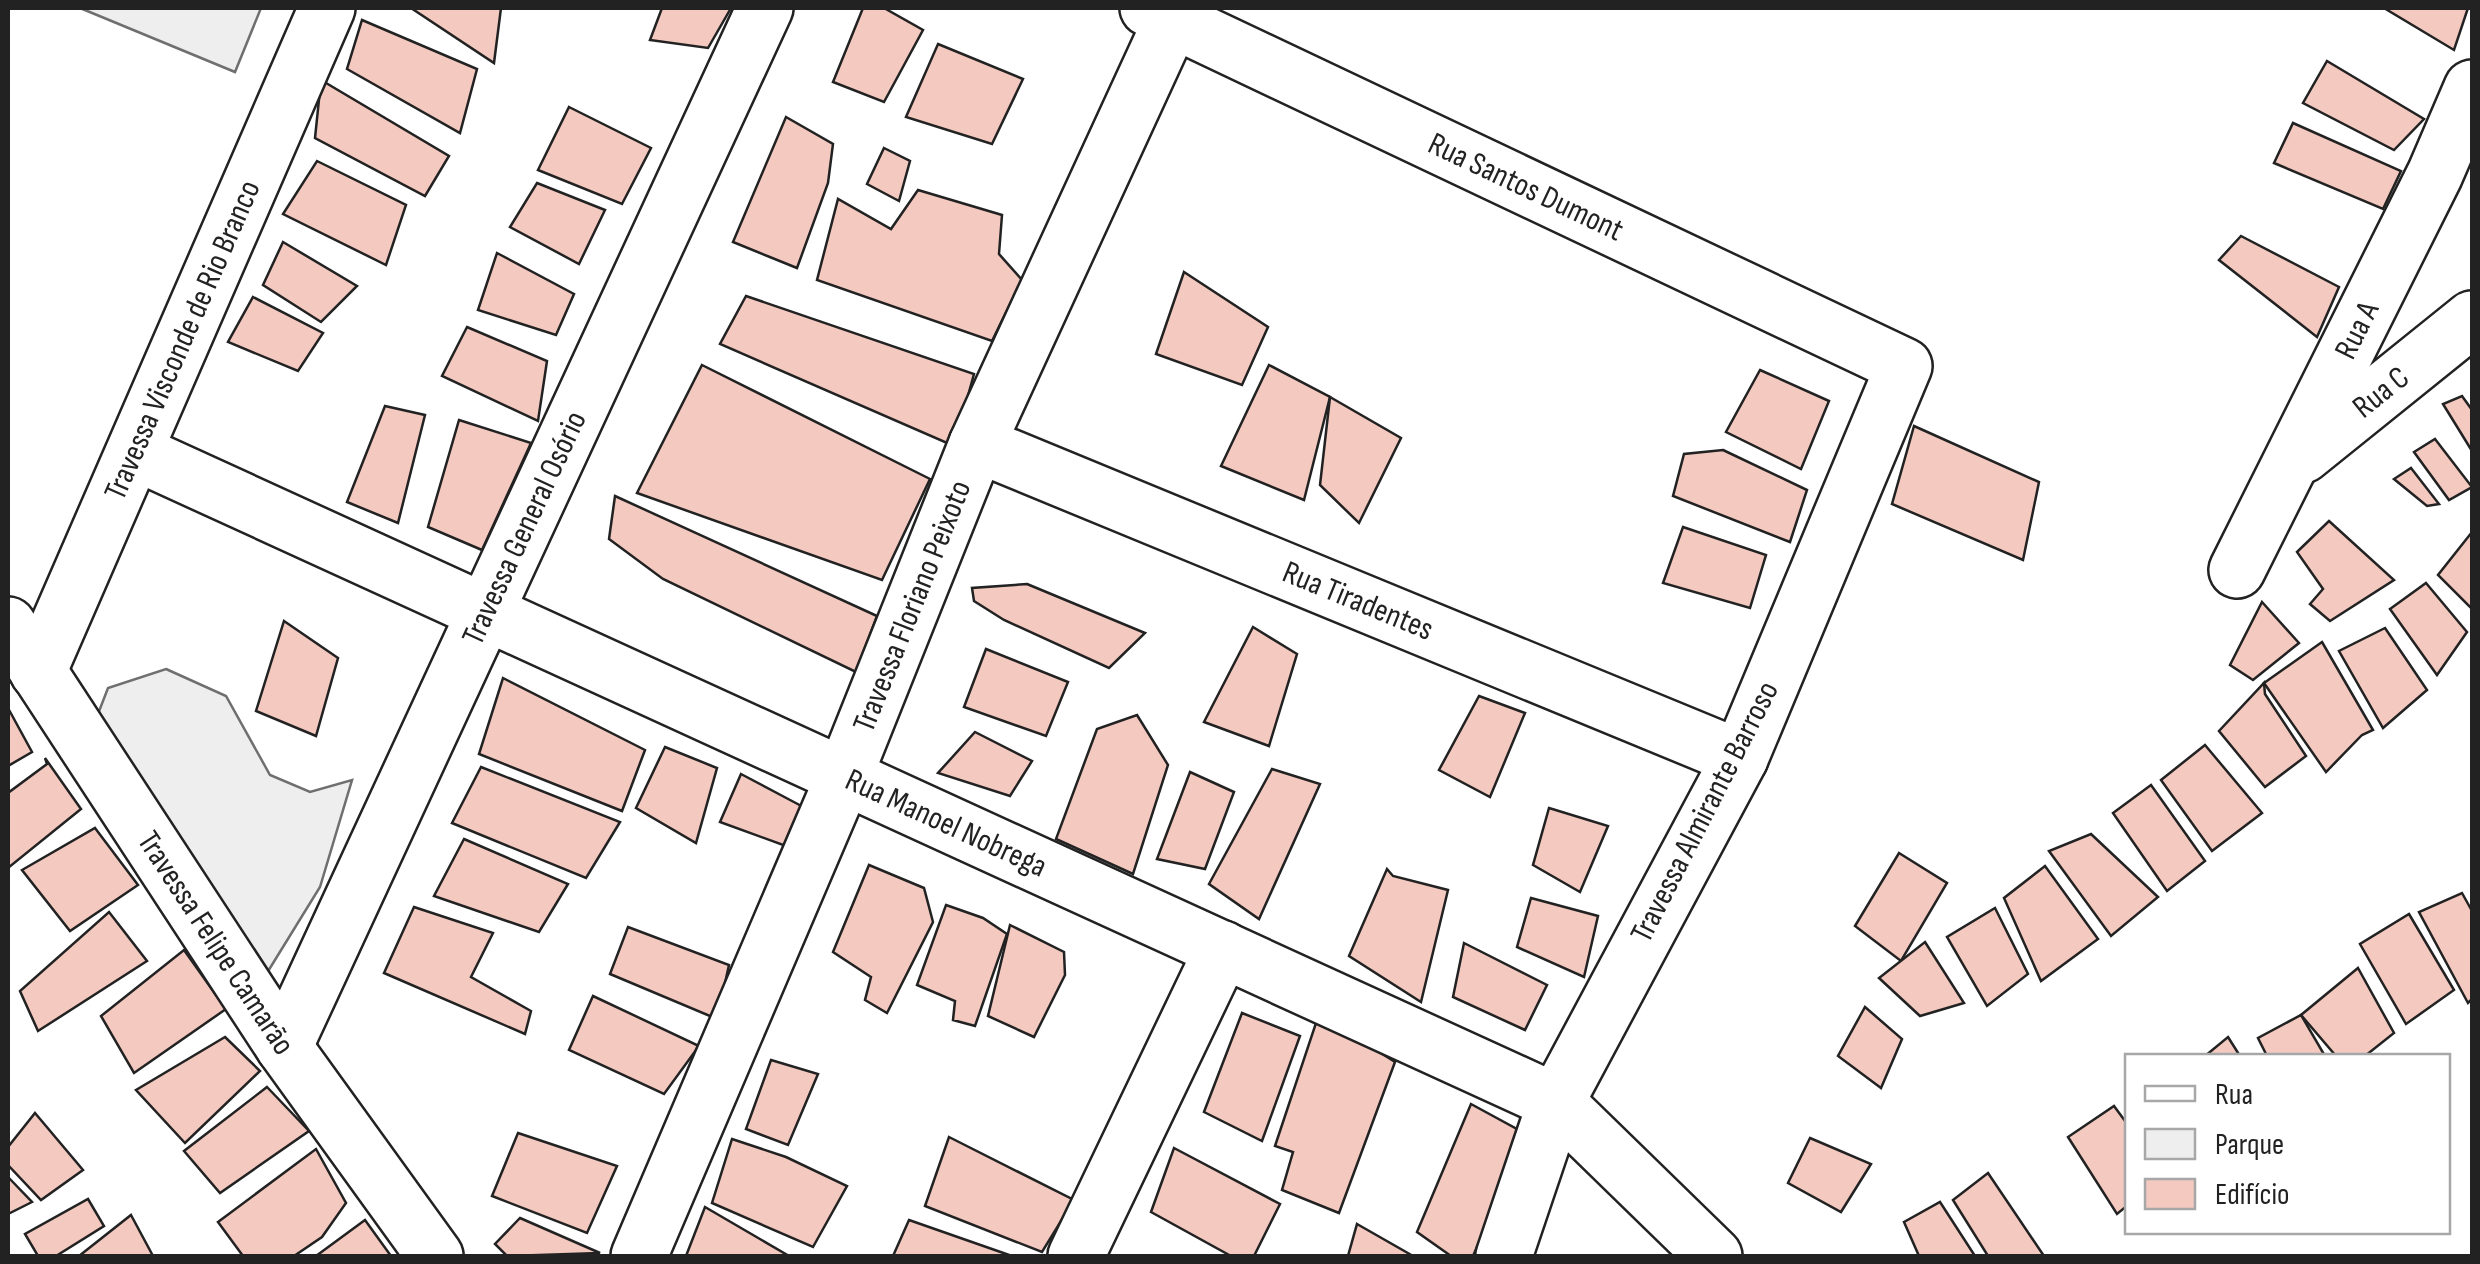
<svg xmlns="http://www.w3.org/2000/svg" width="2480" height="1264" viewBox="0 0 2480 1264" font-family="'Sofia Sans Condensed',sans-serif">
  <style>
    .green { fill: #eee; stroke: #6f6f6f; stroke-width: 2.5 }
    .building { fill: #f3c9c0; stroke: #222; stroke-width: 2.5 }
    .lines { fill: none; stroke-linecap: round; stroke-linejoin: round }
    .minor-casing { stroke: #222; stroke-width: 60 }
    .minor { stroke: #fff; stroke-width: 55 }
    .labels { text-anchor: middle; dominant-baseline: central; stroke-width: 8; stroke-linejoin: round; paint-order: stroke }
    .street-label { font-size: 32px; fill: #222; stroke: #fff }
  </style>
  <rect width="100%" height="100%" fill="#fff"/>
  <g class="green">
    <polygon points="80,8 261,8 235,72"/>
    <polygon points="166,669 226,696 270,775 310,792 352,780 320,887 254,994 93,727 108,688"/>
  </g>
  <g class="building">
    <polygon points="411,8 501,8 494,63"/>
    <polygon points="662,8 731,8 708,48 650,40"/>
    <polygon points="863,8 884,8 923,30 884,102 833,82"/>
    <polygon points="2384,8 2468,8 2454,50"/>
    <polygon points="362,20 477,69 460,133 347,69"/>
    <polygon points="938,44 1023,79 992,144 906,117"/>
    <polygon points="2327,61 2424,119 2394,150 2303,103"/>
    <polygon points="321,80 449,156 425,196 315,138"/>
    <polygon points="569,107 651,148 622,204 538,170"/>
    <polygon points="786,117 833,144 828,183 797,268 733,242"/>
    <polygon points="2293,123 2401,171 2383,209 2274,163"/>
    <polygon points="884,148 910,161 899,201 867,184"/>
    <polygon points="317,161 406,205 386,265 283,214"/>
    <polygon points="537,183 605,210 579,264 510,227"/>
    <polygon points="918,190 1002,215 999,254 1022,280 992,341 817,280 838,199 891,229"/>
    <polygon points="2241,236 2339,287 2317,337 2219,260"/>
    <polygon points="283,242 357,286 321,322 263,285"/>
    <polygon points="497,253 574,294 556,335 478,310"/>
    <polygon points="1184,272 1268,327 1242,385 1156,354"/>
    <polygon points="746,296 974,374 954,446 720,344"/>
    <polygon points="253,297 323,333 298,371 228,342"/>
    <polygon points="467,327 547,361 538,421 442,376"/>
    <polygon points="702,365 930,479 882,580 637,493"/>
    <polygon points="1269,365 1330,397 1304,500 1221,466"/>
    <polygon points="1760,370 1829,401 1801,469 1726,432"/>
    <polygon points="2462,396 2472,410 2472,451 2443,404"/>
    <polygon points="1330,397 1401,438 1359,523 1320,485"/>
    <polygon points="385,406 425,415 398,523 347,502"/>
    <polygon points="459,420 531,443 482,550 428,527"/>
    <polygon points="1914,426 2039,482 2023,560 1892,504"/>
    <polygon points="2435,439 2472,487 2449,500 2414,452"/>
    <polygon points="1723,450 1807,490 1790,542 1673,496 1684,454"/>
    <polygon points="2411,468 2439,504 2427,506 2394,479"/>
    <polygon points="615,496 877,616 856,672 663,579 609,539"/>
    <polygon points="2329,521 2394,580 2330,621 2310,604 2323,589 2297,552"/>
    <polygon points="1683,527 1766,555 1750,608 1663,583"/>
    <polygon points="2472,532 2472,609 2438,575"/>
    <polygon points="2426,583 2467,632 2437,675 2390,609"/>
    <polygon points="1027,584 1145,633 1109,668 1004,620 974,601 972,588"/>
    <polygon points="2262,602 2299,643 2253,680 2230,665"/>
    <polygon points="284,621 338,658 316,736 256,711"/>
    <polygon points="1253,627 1297,654 1269,746 1204,722"/>
    <polygon points="2385,628 2427,690 2383,728 2339,651"/>
    <polygon points="2322,642 2373,730 2362,735 2326,772 2264,683"/>
    <polygon points="986,649 1068,682 1046,736 964,707"/>
    <polygon points="503,678 645,750 622,811 479,754"/>
    <polygon points="2264,683 2265,694 2306,756 2265,787 2219,731"/>
    <polygon points="1479,696 1525,713 1490,797 1439,770"/>
    <polygon points="8,708 32,752 8,766"/>
    <polygon points="1137,715 1168,765 1133,874 1056,839 1097,729"/>
    <polygon points="975,732 1032,761 1010,796 938,773"/>
    <polygon points="2205,745 2262,813 2212,851 2161,780"/>
    <polygon points="665,747 717,768 696,843 636,808"/>
    <polygon points="45,758 81,809 8,868 8,793 47,764"/>
    <polygon points="481,767 620,822 586,878 452,823"/>
    <polygon points="1272,769 1320,784 1259,919 1209,884"/>
    <polygon points="1190,772 1234,792 1205,869 1157,859"/>
    <polygon points="741,774 809,810 797,850 720,822"/>
    <polygon points="2151,785 2205,861 2167,891 2113,813"/>
    <polygon points="1549,808 1608,826 1580,892 1533,865"/>
    <polygon points="95,828 138,885 70,931 22,870"/>
    <polygon points="2091,834 2158,897 2111,936 2049,851"/>
    <polygon points="464,839 568,884 539,932 434,896"/>
    <polygon points="1899,853 1947,883 1901,961 1855,926"/>
    <polygon points="869,865 924,888 933,922 887,1013 865,1000 871,977 833,952"/>
    <polygon points="2045,866 2098,939 2041,981 2004,898"/>
    <polygon points="1387,869 1393,876 1448,890 1421,1002 1349,956"/>
    <polygon points="2462,893 2472,911 2472,999 2468,1003 2419,912"/>
    <polygon points="1531,898 1598,916 1584,977 1517,947"/>
    <polygon points="946,905 983,918 1007,934 975,1026 953,1020 955,1001 917,985"/>
    <polygon points="414,907 493,933 471,977 531,1011 525,1034 384,973"/>
    <polygon points="1995,908 2028,974 1987,1006 1947,937"/>
    <polygon points="109,912 147,961 38,1031 20,991"/>
    <polygon points="2409,914 2454,990 2406,1024 2360,944"/>
    <polygon points="1010,925 1064,952 1065,975 1034,1037 988,1016"/>
    <polygon points="628,927 729,965 717,1019 610,974"/>
    <polygon points="1925,942 1964,1003 1920,1016 1879,978"/>
    <polygon points="1464,943 1547,985 1525,1030 1453,997"/>
    <polygon points="184,950 226,1009 134,1073 101,1016"/>
    <polygon points="2358,968 2394,1033 2365,1056 2336,1056 2301,1015"/>
    <polygon points="593,996 699,1046 664,1094 569,1050"/>
    <polygon points="1865,1007 1902,1039 1881,1088 1838,1056"/>
    <polygon points="1242,1013 1300,1036 1262,1141 1204,1112"/>
    <polygon points="1319,1014 1395,1062 1339,1213 1282,1190 1293,1152 1275,1146"/>
    <polygon points="2301,1015 2325,1056 2267,1056 2258,1038"/>
    <polygon points="225,1037 260,1071 185,1143 136,1090"/>
    <polygon points="2228,1037 2240,1056 2205,1056"/>
    <polygon points="771,1060 818,1074 788,1145 746,1129"/>
    <polygon points="267,1087 309,1131 220,1193 184,1151"/>
    <polygon points="1471,1104 1526,1134 1473,1256 1451,1256 1417,1232"/>
    <polygon points="2114,1106 2128,1125 2128,1205 2117,1214 2068,1137"/>
    <polygon points="35,1113 83,1170 41,1200 8,1165 8,1147"/>
    <polygon points="518,1133 617,1166 587,1233 492,1196"/>
    <polygon points="949,1137 1074,1200 1042,1252 925,1206"/>
    <polygon points="1810,1138 1871,1164 1841,1212 1788,1183"/>
    <polygon points="732,1139 786,1157 847,1186 813,1247 712,1203"/>
    <polygon points="1174,1148 1280,1204 1254,1256 1231,1256 1151,1212"/>
    <polygon points="316,1149 346,1203 322,1237 294,1256 243,1256 218,1222"/>
    <polygon points="1988,1173 2044,1256 1988,1256 1953,1200"/>
    <polygon points="8,1177 32,1202 8,1214"/>
    <polygon points="88,1199 104,1226 56,1256 38,1256 25,1234"/>
    <polygon points="1940,1202 1975,1256 1919,1256 1904,1222"/>
    <polygon points="705,1207 789,1256 686,1256"/>
    <polygon points="131,1215 153,1256 79,1256"/>
    <polygon points="520,1218 600,1253 507,1256 495,1244"/>
    <polygon points="365,1220 391,1256 316,1256"/>
    <polygon points="909,1220 1012,1256 893,1256"/>
    <polygon points="1357,1224 1413,1256 1348,1256"/>
  </g>
  <g class="lines">
    <defs>
      <g id="minor">
        <path id="s1" d="M 1148,8 L 1904,366 L 1740,758 L 1556,1102 L 1504,1256"/>
        <path id="s2" d="M 977,444 L 1740,758"/>
        <path id="s3" d="M 135,452 L 1556,1102 L 1714,1256"/>
        <path id="s4" d="M 2303,455 L 2472,319"/>
        <path id="s5" d="M 2237,570 L 2435,174 L 2472,88"/>
        <path id="s6" d="M 8,625 L 284,1047 L 435,1256"/>
        <path id="s7" d="M 38,672 L 327,8"/>
        <path id="s8" d="M 284,1047 L 765,8"/>
        <path id="s9" d="M 639,1256 L 843,779 L 977,444 L 1173,18"/>
        <polyline points="1076,1256 1223,949"/>
      </g>
    </defs>
    <use href="#minor" class="minor-casing"/>
    <use href="#minor" class="minor"/>
  </g>
  <g class="labels">
    <g class="street-label">
      <text stroke="none"><textPath href="#s1" startOffset="418">Rua Santos Dumont</textPath></text>
      <text stroke="none"><textPath href="#s5" startOffset="268">Rua A</textPath></text>
      <text stroke="none"><textPath href="#s7" startOffset="362">Travessa Visconde de Rio Branco</textPath></text>
      <text stroke="none"><textPath href="#s4" startOffset="100">Rua C</textPath></text>
      <text stroke="none"><textPath href="#s8" startOffset="572">Travessa General Osório</textPath></text>
      <text stroke="none"><textPath href="#s2" startOffset="412">Rua Tiradentes</textPath></text>
      <text stroke="none"><textPath href="#s9" startOffset="705">Travessa Floriano Peixoto</textPath></text>
      <text transform="translate(1705 812) rotate(-63)">Travessa Almirante Barroso</text>
      <text stroke="none"><textPath href="#s3" startOffset="892">Rua Manoel Nobrega</textPath></text>
      <text stroke="none"><textPath href="#s6" startOffset="380">Travessa Felipe Camarão</textPath></text>
    </g>
  </g>
  <rect width="2480" height="1264" fill="none" stroke="#222222" stroke-width="20"/>
  <rect x="2125" y="1054" width="325" height="180" fill="#ffffff" stroke="#a7a7a7" stroke-width="2.5"/>
  <rect x="2145" y="1086" width="50" height="15" fill="#ffffff" stroke="#a7a7a7" stroke-width="2.5"/>
  <text x="2215" y="1104" font-size="30" fill="#222222">Rua</text>
  <rect x="2145" y="1129" width="50" height="30" fill="#eeeeee" stroke="#a7a7a7" stroke-width="2.5"/>
  <text x="2215" y="1154" font-size="30" fill="#222222">Parque</text>
  <rect x="2145" y="1179" width="50" height="30" fill="#f3c9c0" stroke="#a7a7a7" stroke-width="2.5"/>
  <text x="2215" y="1204" font-size="30" fill="#222222">Edifício</text>
</svg>
